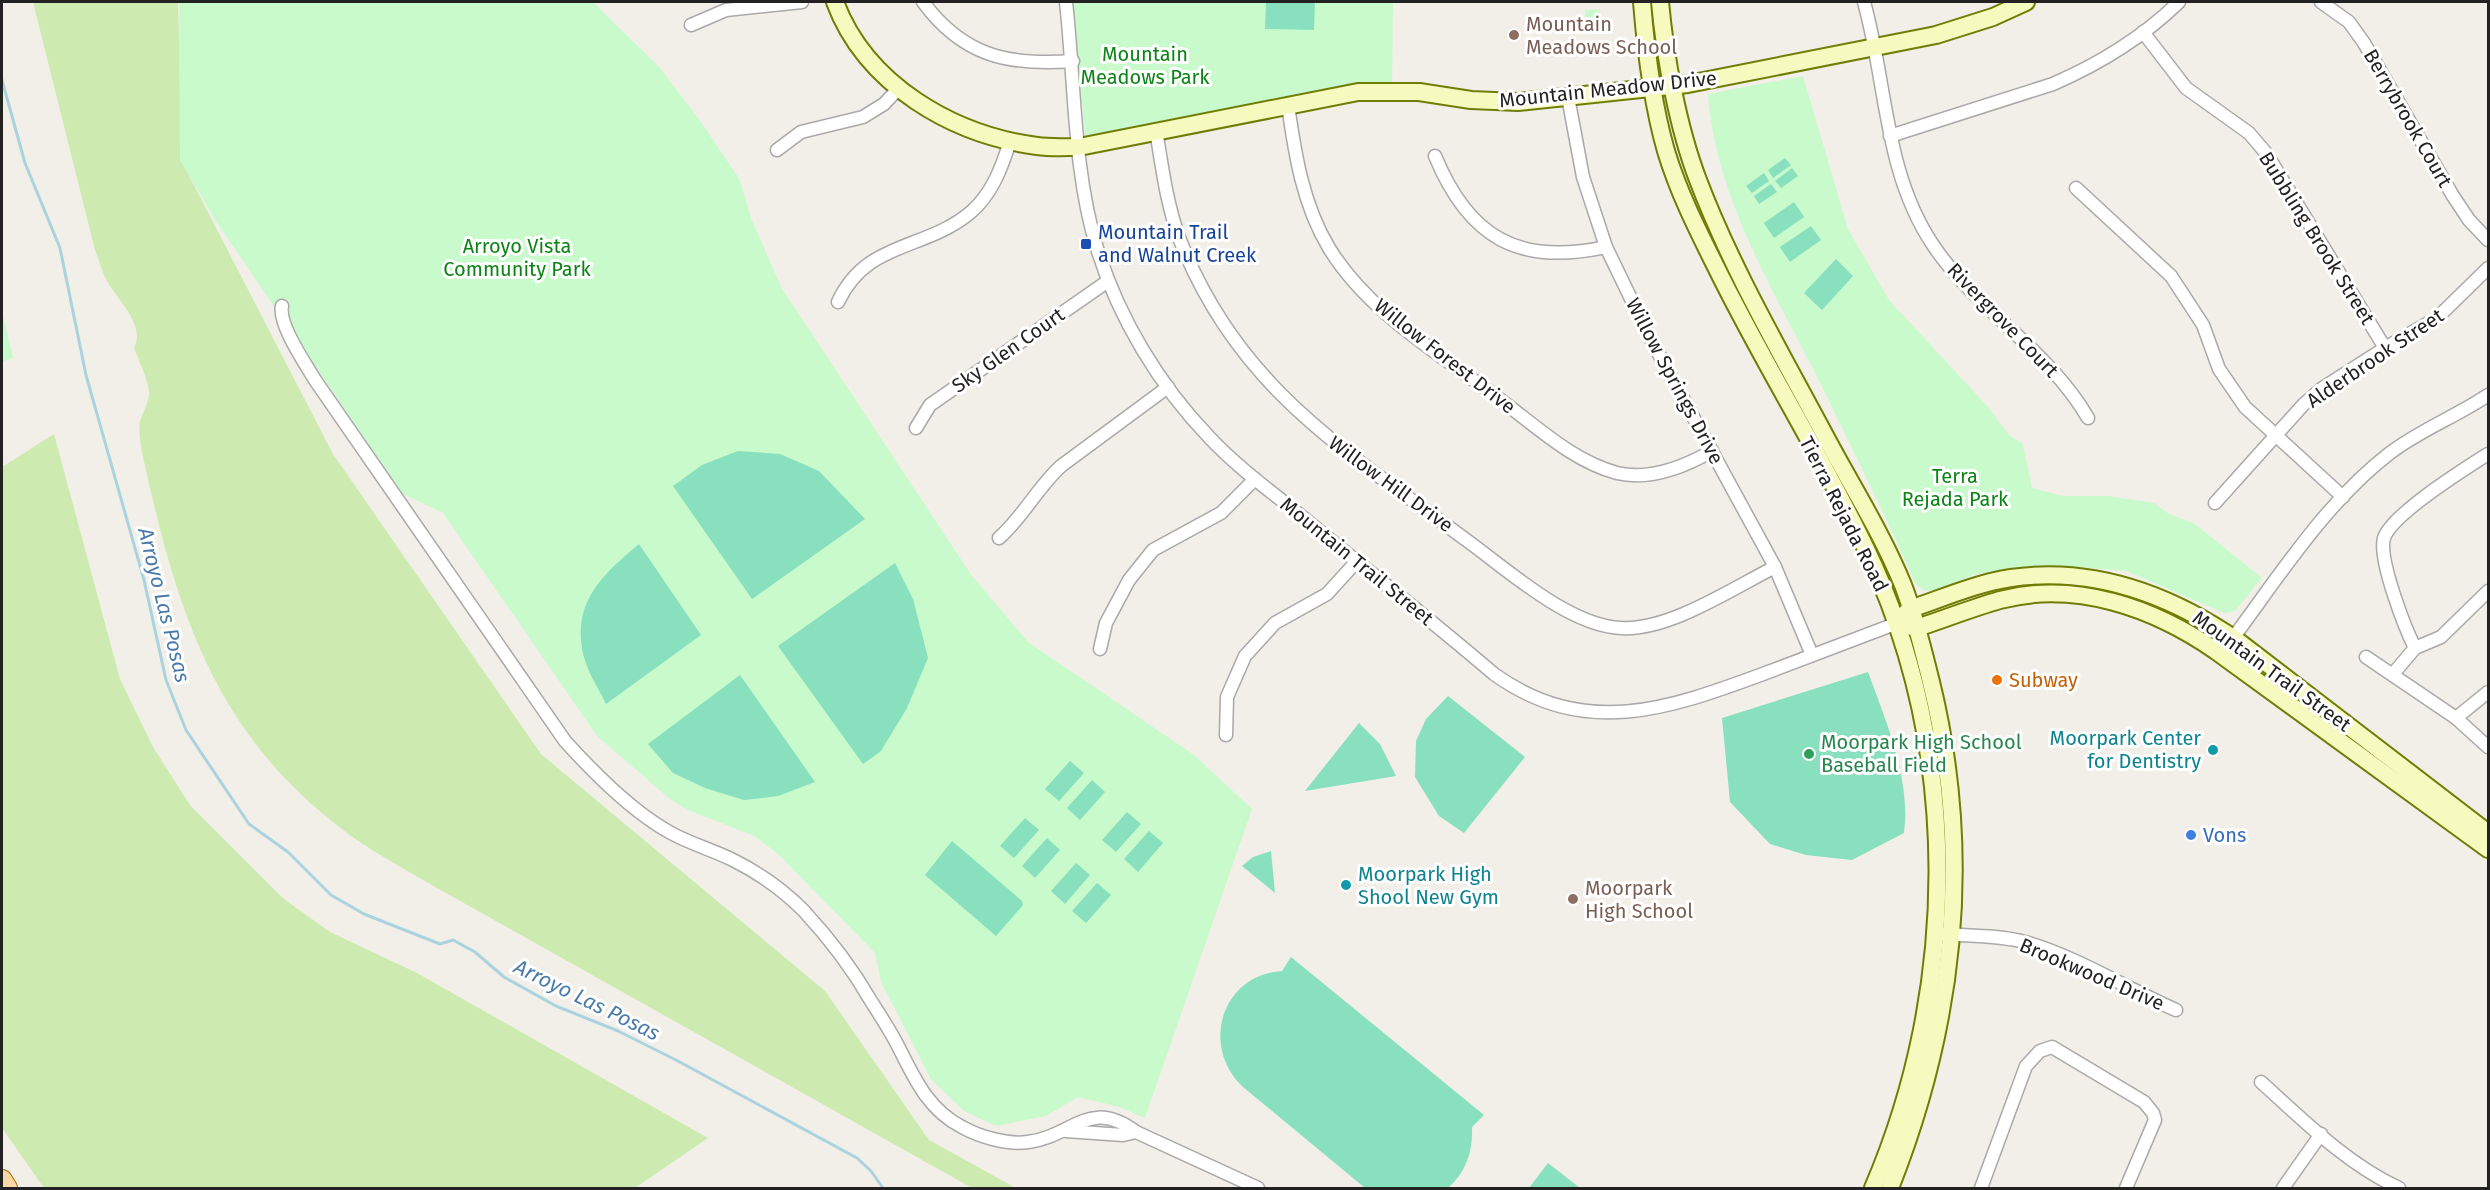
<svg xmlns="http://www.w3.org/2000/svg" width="2490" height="1190" viewBox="0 0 2490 1190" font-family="'Fira Sans',sans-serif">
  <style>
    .grass { fill: #cdebb0 }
    .park { fill: #c8facc }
    .pitch { fill: #88e0be }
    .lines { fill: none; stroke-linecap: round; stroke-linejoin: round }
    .stream { stroke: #aad3df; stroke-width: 3 }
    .street-casing { stroke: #a9a9a9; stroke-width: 15 }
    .secondary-casing { stroke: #707d05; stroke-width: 20 }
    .primary-casing { stroke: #a06b00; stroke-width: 22 }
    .street { stroke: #fff; stroke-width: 12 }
    .secondary { stroke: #f7fabf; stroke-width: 16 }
    .primary { stroke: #fcd6a4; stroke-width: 20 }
    .education-dot { fill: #8d6e63; stroke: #fff; stroke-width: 2 }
    .transit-dot { fill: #1a4fb4; stroke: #fff; stroke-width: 2 }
    .food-dot { fill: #e8710a; stroke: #fff; stroke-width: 2 }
    .culture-dot { fill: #0f9aa8; stroke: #fff; stroke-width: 2 }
    .leisure-dot { fill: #2e9e5b; stroke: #fff; stroke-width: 2 }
    .shop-dot { fill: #3f7fe0; stroke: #fff; stroke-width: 2 }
    .labels { text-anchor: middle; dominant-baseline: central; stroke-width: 6; stroke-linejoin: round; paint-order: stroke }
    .education-label { font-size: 20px; fill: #785e54; stroke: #fff; text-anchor: start }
    .park-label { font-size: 20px; fill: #0c8416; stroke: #fff }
    .street-label { font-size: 20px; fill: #222; stroke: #fff }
    .transit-label { font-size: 20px; fill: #164399; stroke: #fff; text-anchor: start }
    .food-label { font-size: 20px; fill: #c56008; stroke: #fff; text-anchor: start }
    .culture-label { font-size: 20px; fill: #0d838f; stroke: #fff; text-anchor: end }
    .leisure-label { font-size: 20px; fill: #27864d; stroke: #fff; text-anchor: start }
    .shop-label { font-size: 20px; fill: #366cbe; stroke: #fff; text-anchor: start }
    .water-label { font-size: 21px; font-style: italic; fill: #4a7aab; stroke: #fff }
  </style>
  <rect width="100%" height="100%" fill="#f2efe9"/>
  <g class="grass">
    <path d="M 33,2 L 178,2 L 182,162 L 333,454 L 541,754 L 825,991 L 929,1140 L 1016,1188 L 972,1188 L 437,888 C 398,865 357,844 323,814 C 208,718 174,597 143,457 C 141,447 138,431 140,421 C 143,412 150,400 149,391 C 147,377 139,361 134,348 C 146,325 118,301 107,281 C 102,272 99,260 95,250 Z"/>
    <polygon points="54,434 120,679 153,747 190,805 284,899 330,932 417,973 708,1138 635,1188 44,1188 2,1128 2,467"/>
  </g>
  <g class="park">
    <polygon points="179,2 593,2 660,68 701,122 740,180 751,218 782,289 972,576 1028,642 1194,755 1252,809 1145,1118 1120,1107 1078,1097 1046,1116 996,1126 964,1111 931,1079 881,982 875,953 777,853 754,836 688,810 670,799 597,736 443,513 403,494 217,223 180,160"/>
    <polygon points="1073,2 1393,2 1392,91 1086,145"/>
    <polygon points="1585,10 1600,10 1601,28 1586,28"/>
    <path d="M 1803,76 L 1848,229 L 1889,300 L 1989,408 L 2009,435 L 2023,444 L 2032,488 L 2063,496 L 2108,496 L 2154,503 L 2169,514 L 2195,524 L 2262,578 L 2235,611 L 2224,613 L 2127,571 L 2077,567 L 2013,568 L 1976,574 L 1933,591 L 1923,590 L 1916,584 C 1884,513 1850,443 1815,373 C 1771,286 1715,194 1708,94 Z"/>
    <polygon points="2,310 13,358 2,362"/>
  </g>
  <g class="pitch">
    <polygon points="1266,2 1315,2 1314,30 1265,29"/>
    <polygon points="1785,158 1791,165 1773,178 1768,170"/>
    <polygon points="1792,168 1798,176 1781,188 1775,181"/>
    <polygon points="1764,173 1769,181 1752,193 1746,186"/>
    <polygon points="1771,184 1777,192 1759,204 1754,196"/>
    <polygon points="1794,202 1804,217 1774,238 1764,223"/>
    <polygon points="1811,226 1821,240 1790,262 1780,247"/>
    <polygon points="1836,259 1853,276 1822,310 1804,293"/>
    <polygon points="738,451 780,454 819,471 865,519 752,599 673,486 702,465"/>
    <path d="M 639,544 L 701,635 L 606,704 C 599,689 588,673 584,657 C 571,603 601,576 639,544 Z"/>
    <polygon points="895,563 913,599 928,658 907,708 881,751 863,764 778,646"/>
    <path d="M 1868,672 C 1886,721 1911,780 1904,833 L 1852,860 L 1806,855 L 1770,844 L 1730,802 L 1722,718 Z"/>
    <polygon points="740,675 815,782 778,796 744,800 705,788 673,773 648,744"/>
    <polygon points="1448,696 1525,757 1464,833 1439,816 1415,777 1416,741 1426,719"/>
    <polygon points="1359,723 1380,744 1396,776 1305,791"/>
    <polygon points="1070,761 1084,773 1059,801 1045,789"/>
    <polygon points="1092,780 1105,792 1080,820 1067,808"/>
    <polygon points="1127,812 1141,824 1116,852 1102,840"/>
    <polygon points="1025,818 1039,830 1014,858 1000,846"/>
    <polygon points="1149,831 1163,843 1138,872 1124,859"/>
    <polygon points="1047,838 1060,850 1035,878 1022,866"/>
    <polygon points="952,841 1022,901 1023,905 996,936 925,875"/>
    <polygon points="1271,851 1275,893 1242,866 1253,857"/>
    <polygon points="1076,863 1090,875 1065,904 1051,891"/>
    <polygon points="1097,883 1111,895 1086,923 1072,911"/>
    <path d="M 1291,957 L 1484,1115 L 1472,1127 C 1473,1152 1466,1172 1448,1188 L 1365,1188 L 1243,1087 C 1200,1047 1221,975 1282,971 Z"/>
    <polygon points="1548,1163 1580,1188 1529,1188"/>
  </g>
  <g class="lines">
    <polyline class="stream" points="2,80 25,163 60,248 86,375 144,580 166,680 186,730 249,824 288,852 331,895 364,914 440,944 453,940 475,952 504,977 556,1006 618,1031 676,1060 857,1158 871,1171 883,1188"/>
    <defs>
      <g id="street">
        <path d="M 923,2 C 963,56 1008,66 1073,61"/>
        <path d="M 1066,2 C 1075,82 1073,171 1097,248 C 1118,317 1159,385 1209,437 C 1238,468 1273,493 1305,519 C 1368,571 1432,621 1494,674 C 1585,739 1668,709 1763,674 C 1807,657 1851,641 1895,624"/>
        <path d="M 1864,2 C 1887,84 1884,172 1933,245 C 1977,311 2048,349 2088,418"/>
        <polyline points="2321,2 2349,22 2364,43 2453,196 2469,220 2488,240"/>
        <polyline points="691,25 726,10 802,2"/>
        <polyline points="2143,32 2186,88 2249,133 2266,153 2385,348"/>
        <polyline points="1568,97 1583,177 1606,247 1649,336 1775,567 1812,655"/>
        <path d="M 1288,105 C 1295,155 1303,205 1329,248 C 1368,312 1440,354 1498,398 C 1535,425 1572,461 1617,473 C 1650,481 1684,467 1712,451"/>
        <path d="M 1156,130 C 1162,167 1167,206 1180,240 C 1239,390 1347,451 1469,542 C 1510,572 1570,626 1621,628 C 1669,631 1733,588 1775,567"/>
        <path d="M 1890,136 L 2053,84 C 2099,64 2143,37 2179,2"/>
        <polyline points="777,150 801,132 863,117 884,104 899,88"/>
        <path d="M 1435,156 C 1469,238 1519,266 1606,247"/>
        <polyline points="2076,188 2171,276 2203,325 2219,369 2245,407 2343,497"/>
        <path d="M 838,302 C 867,240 925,251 971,212 C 992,194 1002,167 1010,141"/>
        <path d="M 282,306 C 278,324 305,363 315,380 L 565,741 C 593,772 634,813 671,833 C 691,844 713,850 733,860 C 759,873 783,890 803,910 C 829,938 852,968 871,1001 C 880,1015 889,1029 897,1044 C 914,1077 927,1109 962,1127 C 980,1137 1008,1145 1028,1142 C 1074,1136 1089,1097 1136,1132 L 1258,1188"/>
        <polyline points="916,428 930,405 1108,281"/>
        <polyline points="2215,503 2304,404 2321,389 2385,348 2437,318 2488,268"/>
        <path d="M 999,538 C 1023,517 1037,488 1061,466 L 1168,387"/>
        <path d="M 2233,638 C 2280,575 2326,502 2390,453 C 2420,430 2457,416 2488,395"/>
        <path d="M 2415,648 C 2405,628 2378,559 2384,538 C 2392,514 2466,468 2488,454"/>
        <polyline points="2415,648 2441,637 2488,591"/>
        <polyline points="1100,649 1106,623 1129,580 1153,550 1221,513 1255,479"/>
        <polyline points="2366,657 2456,718 2488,747"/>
        <polyline points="2393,674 2415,648"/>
        <polyline points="2456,718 2488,692"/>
        <polyline points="1226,735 1227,697 1245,656 1275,623 1327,594 1356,562"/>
        <path d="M 1943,934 C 1970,936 1998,935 2025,942 C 2077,957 2126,988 2176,1010"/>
        <path d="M 2261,1082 C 2303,1120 2347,1164 2399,1188"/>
        <polyline points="1066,1131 1123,1135 1136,1132"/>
        <polyline points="1981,1188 2026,1066 2040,1051 2052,1047 2144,1102 2153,1113 2155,1120 2126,1188"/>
        <polyline points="2283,1188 2321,1134"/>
      </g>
      <g id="secondary">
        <path d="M 835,2 C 866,85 953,135 1037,146 C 1051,148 1065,147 1079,147 L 1358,92 L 1419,92 L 1471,100 L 1518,102 L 1688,84 L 1936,35 L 1993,17 L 2026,2"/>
        <path d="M 1642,2 C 1646,52 1652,102 1666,151 C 1678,191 1697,229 1716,267 C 1763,363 1821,454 1867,551 C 1961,749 1959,988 1873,1188"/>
        <path d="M 1660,2 C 1665,57 1678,128 1698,180 C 1733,272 1784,358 1830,445 C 1855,491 1883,536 1903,585 C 1915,616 1923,650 1931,682 C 1973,854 1955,1024 1890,1188"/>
        <path d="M 1904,615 L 1910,609 C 1943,598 1977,583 2011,578 C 2095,566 2171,595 2239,642 L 2488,833"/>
        <path d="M 1908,626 L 1917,628 C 1944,619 1972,608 2000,600 C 2076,580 2154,608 2216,651 L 2488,849"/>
      </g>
      <polyline id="primary" points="2,1180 7,1188"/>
    </defs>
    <use href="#street" class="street-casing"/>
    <use href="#secondary" class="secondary-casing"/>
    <use href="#primary" class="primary-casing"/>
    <use href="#street" class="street"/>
    <use href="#secondary" class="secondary"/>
    <use href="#primary" class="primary"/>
  </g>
  <g class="education-dot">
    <circle cx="1514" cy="35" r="6"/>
    <circle cx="1573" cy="899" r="6"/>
  </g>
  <rect class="transit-dot" x="1080" y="238" width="12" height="12" rx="3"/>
  <circle class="food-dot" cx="1997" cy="680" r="6"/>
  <g class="culture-dot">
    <circle cx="2213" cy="750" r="6"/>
    <circle cx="1346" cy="885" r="6"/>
  </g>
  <circle class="leisure-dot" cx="1809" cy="754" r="6"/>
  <circle class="shop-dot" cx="2191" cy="835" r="6"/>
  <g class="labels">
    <g class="education-label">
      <text x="1526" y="24">Mountain<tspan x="1526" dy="23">Meadows School</tspan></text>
      <text x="1585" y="888">Moorpark<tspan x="1585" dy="23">High School</tspan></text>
    </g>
    <g class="park-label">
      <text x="1145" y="54">Mountain<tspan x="1145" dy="23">Meadows Park</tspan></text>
      <text x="517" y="246">Arroyo Vista<tspan x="517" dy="23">Community Park</tspan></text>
      <text x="1955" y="476">Terra<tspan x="1955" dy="23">Rejada Park</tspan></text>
    </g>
    <g class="street-label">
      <text transform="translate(1608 89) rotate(-6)">Mountain Meadow Drive</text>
      <text transform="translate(2408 118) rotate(60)">Berrybrook Court</text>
      <text transform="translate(2317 238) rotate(58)">Bubbling Brook Street</text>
      <text transform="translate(2003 320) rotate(46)">Rivergrove Court</text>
      <text transform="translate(1008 350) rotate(-35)">Sky Glen Court</text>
      <text transform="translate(1445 356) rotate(38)">Willow Forest Drive</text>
      <text transform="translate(2375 358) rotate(-34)">Alderbrook Street</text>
      <text transform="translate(1675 381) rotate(62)">Willow Springs Drive</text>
      <text transform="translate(1391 484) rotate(36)">Willow Hill Drive</text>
      <text transform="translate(1844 514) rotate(63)">Tierra Rejada Road</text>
      <text transform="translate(1357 561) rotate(39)">Mountain Trail Street</text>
      <text transform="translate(2272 671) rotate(36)">Mountain Trail Street</text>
      <text transform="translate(2092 974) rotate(23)">Brookwood Drive</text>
    </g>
    <g class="transit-label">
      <text x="1098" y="232">Mountain Trail<tspan x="1098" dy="23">and Walnut Creek</tspan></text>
    </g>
    <g class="food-label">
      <text x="2009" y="680">Subway</text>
    </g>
    <g class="culture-label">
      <text x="2201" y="738">Moorpark Center<tspan x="2201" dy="23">for Dentistry</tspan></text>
      <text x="1358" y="874" text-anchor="start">Moorpark High<tspan x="1358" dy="23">Shool New Gym</tspan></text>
    </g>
    <g class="leisure-label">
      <text x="1821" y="742">Moorpark High School<tspan x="1821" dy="23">Baseball Field</tspan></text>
    </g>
    <g class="shop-label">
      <text x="2203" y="835">Vons</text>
    </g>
    <g class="water-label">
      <text transform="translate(164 605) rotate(76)">Arroyo Las Posas</text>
      <text transform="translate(587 1000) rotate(26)">Arroyo Las Posas</text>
    </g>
  </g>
  <rect width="2490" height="1190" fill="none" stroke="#222222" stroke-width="6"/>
</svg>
